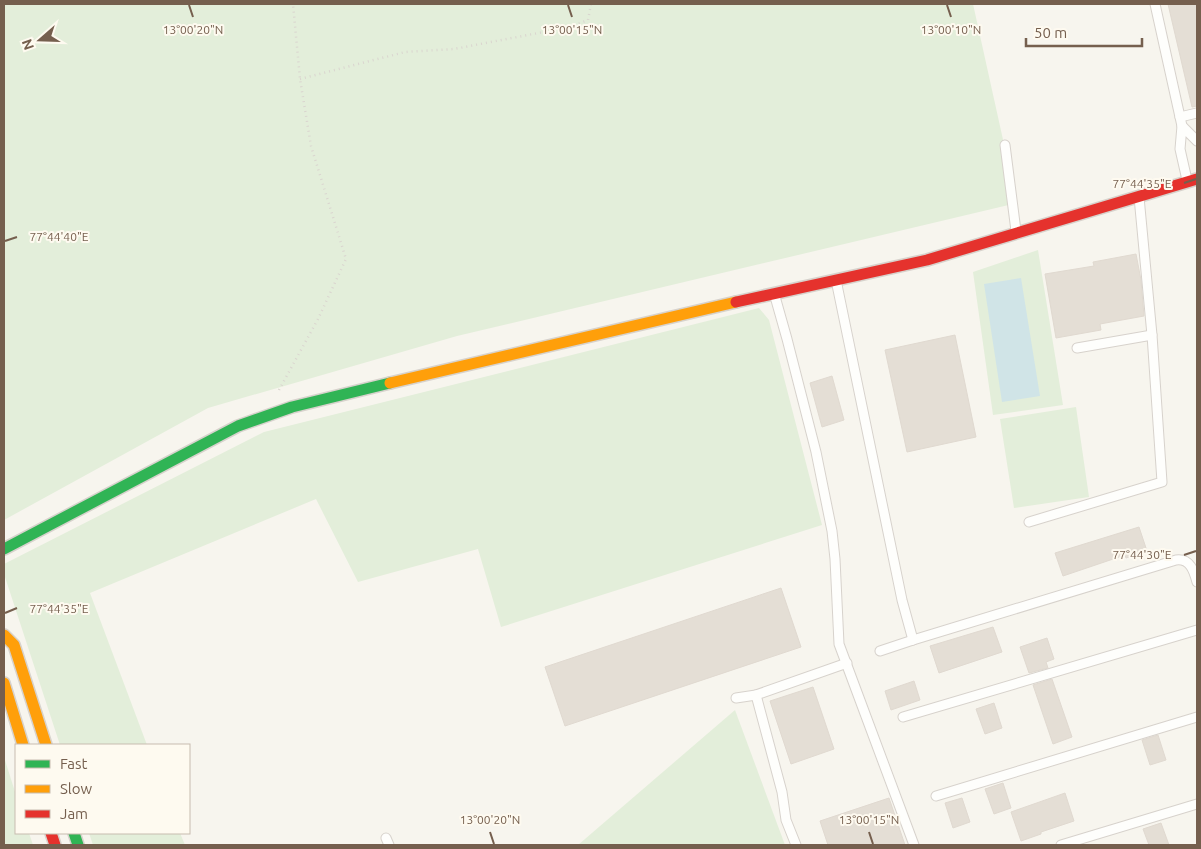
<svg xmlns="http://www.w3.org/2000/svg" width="1201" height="849" viewBox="0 0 1201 849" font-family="Ubuntu,sans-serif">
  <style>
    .green { fill: #e3eeda }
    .water { fill: #d0e4e7 }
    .building { fill: #e4ded5; stroke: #e0d9d0 }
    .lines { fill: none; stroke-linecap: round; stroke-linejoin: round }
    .lane-casing { stroke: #d7d2cc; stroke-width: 11 }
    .fast-casing { stroke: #d7d2cc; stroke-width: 14 }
    .slow-casing { stroke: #d7d2cc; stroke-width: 14 }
    .jam-casing { stroke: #d7d2cc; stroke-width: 14 }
    .path { stroke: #dad5cf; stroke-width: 2.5; stroke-dasharray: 1 4; stroke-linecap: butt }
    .lane { stroke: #fefefc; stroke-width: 9 }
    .fast { stroke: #30b455; stroke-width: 11 }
    .slow { stroke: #ff9f0a; stroke-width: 11 }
    .jam { stroke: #e5322d; stroke-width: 11 }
    .ticks { fill: none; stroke: #755f4e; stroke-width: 2 }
    .ticks-label { font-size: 12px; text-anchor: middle; fill: #755f4e; stroke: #fefaf0; stroke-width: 4; stroke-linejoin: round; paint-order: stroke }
  </style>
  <rect width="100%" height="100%" fill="#f7f5ee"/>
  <g class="green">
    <polygon points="4,4 973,4 1017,203 457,336 208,408 4,520"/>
    <polygon points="1038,250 1063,405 993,415 973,272"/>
    <polygon points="759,308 769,320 822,525 501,627 478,549 358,582 316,499 90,593 147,745 60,745 4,574 4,564 264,432"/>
    <polygon points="1076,407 1089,497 1014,508 1000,419"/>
    <polygon points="735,710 785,845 578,845"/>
    <polygon points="4,757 16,795 16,833 29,833 33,845 4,845"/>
    <polygon points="89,833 180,833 185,845 93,845"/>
  </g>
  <polygon class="water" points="1021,278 1040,396 1002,402 984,284"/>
  <g class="building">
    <polygon points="1168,4 1197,4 1197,106 1192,107"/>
    <polygon points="1136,254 1141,280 1144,316 1100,324 1101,330 1056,338 1045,274 1094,266 1093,262"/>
    <polygon points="955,335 976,437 907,452 885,350"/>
    <polygon points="832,376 844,420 822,427 810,383"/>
    <polygon points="1139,527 1147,551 1126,558 1125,555 1063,576 1055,553"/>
    <polygon points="781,588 801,647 565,726 545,667"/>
    <polygon points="993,627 1002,652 939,673 930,646"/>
    <polygon points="1047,638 1054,659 1046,662 1048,668 1029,673 1020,647"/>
    <polygon points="1052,679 1072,737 1053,744 1033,685"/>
    <polygon points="914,681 920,700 891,710 885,691"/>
    <polygon points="813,687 834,749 791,764 770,701"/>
    <polygon points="994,703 1002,728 985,734 976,709"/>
    <polygon points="1158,735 1166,760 1150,765 1142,740"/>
    <polygon points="1003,783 1011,808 994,814 985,789"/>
    <polygon points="1065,793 1074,821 1041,832 1041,834 1021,841 1011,812"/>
    <polygon points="889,798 905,845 828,845 820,821"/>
    <polygon points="962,798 970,822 953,828 945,803"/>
    <polygon points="1161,823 1169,845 1149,845 1143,829"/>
  </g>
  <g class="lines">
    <defs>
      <g id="lane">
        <polyline points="1155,4 1182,126"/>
        <polyline points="1180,117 1197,113"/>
        <polyline points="1005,145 1016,231"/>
        <polyline points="1187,180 1180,149 1182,126 1197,141"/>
        <path d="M 836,280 L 902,600 L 913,640 L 1176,560 C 1190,558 1194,571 1197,582"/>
        <polyline points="774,293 787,339 816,452 832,531 835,559 839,644 914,845"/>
        <polyline points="1077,348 1152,335"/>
        <polyline points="1029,522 1162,482 1152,335 1139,197"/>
        <polyline points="880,651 913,640"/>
        <polyline points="736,698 756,695"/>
        <polyline points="903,717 1197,630"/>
        <polyline points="936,796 1197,717"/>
        <polyline points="386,838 389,845"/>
        <polyline points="796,845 786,820 782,792 756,695 847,663"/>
        <polyline points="1061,845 1197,804"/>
      </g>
      <g id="fast">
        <polyline points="4,549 238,426 292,407 390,383"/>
        <polyline points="74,833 78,845"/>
      </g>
      <g id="slow">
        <polyline points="390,383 736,302"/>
        <polyline points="4,635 14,645 46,745"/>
        <polyline points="4,683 23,745"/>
      </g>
      <g id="jam">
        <polyline points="736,302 927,260 1197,179"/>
        <polyline points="51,833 55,845"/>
      </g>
    </defs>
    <use href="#lane" class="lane-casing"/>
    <use href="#fast" class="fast-casing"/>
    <use href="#slow" class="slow-casing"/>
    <use href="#jam" class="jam-casing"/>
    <g class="path">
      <polyline points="300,79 405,52 454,49 570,27 588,20 591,4"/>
      <polyline points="279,390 318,319 346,259 311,146 300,79 293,4"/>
    </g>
    <use href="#lane" class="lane"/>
    <use href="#fast" class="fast"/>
    <use href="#slow" class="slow"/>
    <use href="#jam" class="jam"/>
  </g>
  <path class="ticks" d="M 189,5 L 193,17M 568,5 L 572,17M 947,5 L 951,17M 1184,183 L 1196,179M 5,241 L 17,237M 1184,555 L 1196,551M 5,613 L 17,608M 490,832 L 494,844M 869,832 L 873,844"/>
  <g class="ticks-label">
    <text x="193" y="34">13°00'20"N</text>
    <text x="572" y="34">13°00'15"N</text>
    <text x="951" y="34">13°00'10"N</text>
    <text x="1142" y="188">77°44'35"E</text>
    <text x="59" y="241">77°44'40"E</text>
    <text x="1142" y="559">77°44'30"E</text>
    <text x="59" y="613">77°44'35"E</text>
    <text x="490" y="824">13°00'20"N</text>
    <text x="869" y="824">13°00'15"N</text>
  </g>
  <rect width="1201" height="849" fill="none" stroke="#755f4e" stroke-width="10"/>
  <rect x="15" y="744" width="175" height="90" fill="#fefaf0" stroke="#c7bcaf"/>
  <rect x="25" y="760" width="25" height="8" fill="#30b455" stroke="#c7bcaf"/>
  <text x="60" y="769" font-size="15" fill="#755f4e">Fast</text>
  <rect x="25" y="785" width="25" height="8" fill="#ff9f0a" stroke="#c7bcaf"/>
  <text x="60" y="794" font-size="15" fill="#755f4e">Slow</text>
  <rect x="25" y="810" width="25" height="8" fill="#e5322d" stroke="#c7bcaf"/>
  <text x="60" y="819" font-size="15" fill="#755f4e">Jam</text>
  <g transform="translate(40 40) rotate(250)" stroke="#fefaf0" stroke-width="4" paint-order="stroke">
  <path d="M0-4L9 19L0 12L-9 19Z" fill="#755f4e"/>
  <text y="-8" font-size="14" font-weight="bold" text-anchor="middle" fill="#755f4e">N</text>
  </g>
  <path d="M1026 38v8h116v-8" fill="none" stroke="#755f4e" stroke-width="2.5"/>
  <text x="1034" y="38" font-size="15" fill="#755f4e" stroke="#fefaf0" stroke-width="4" paint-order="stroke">50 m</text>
</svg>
